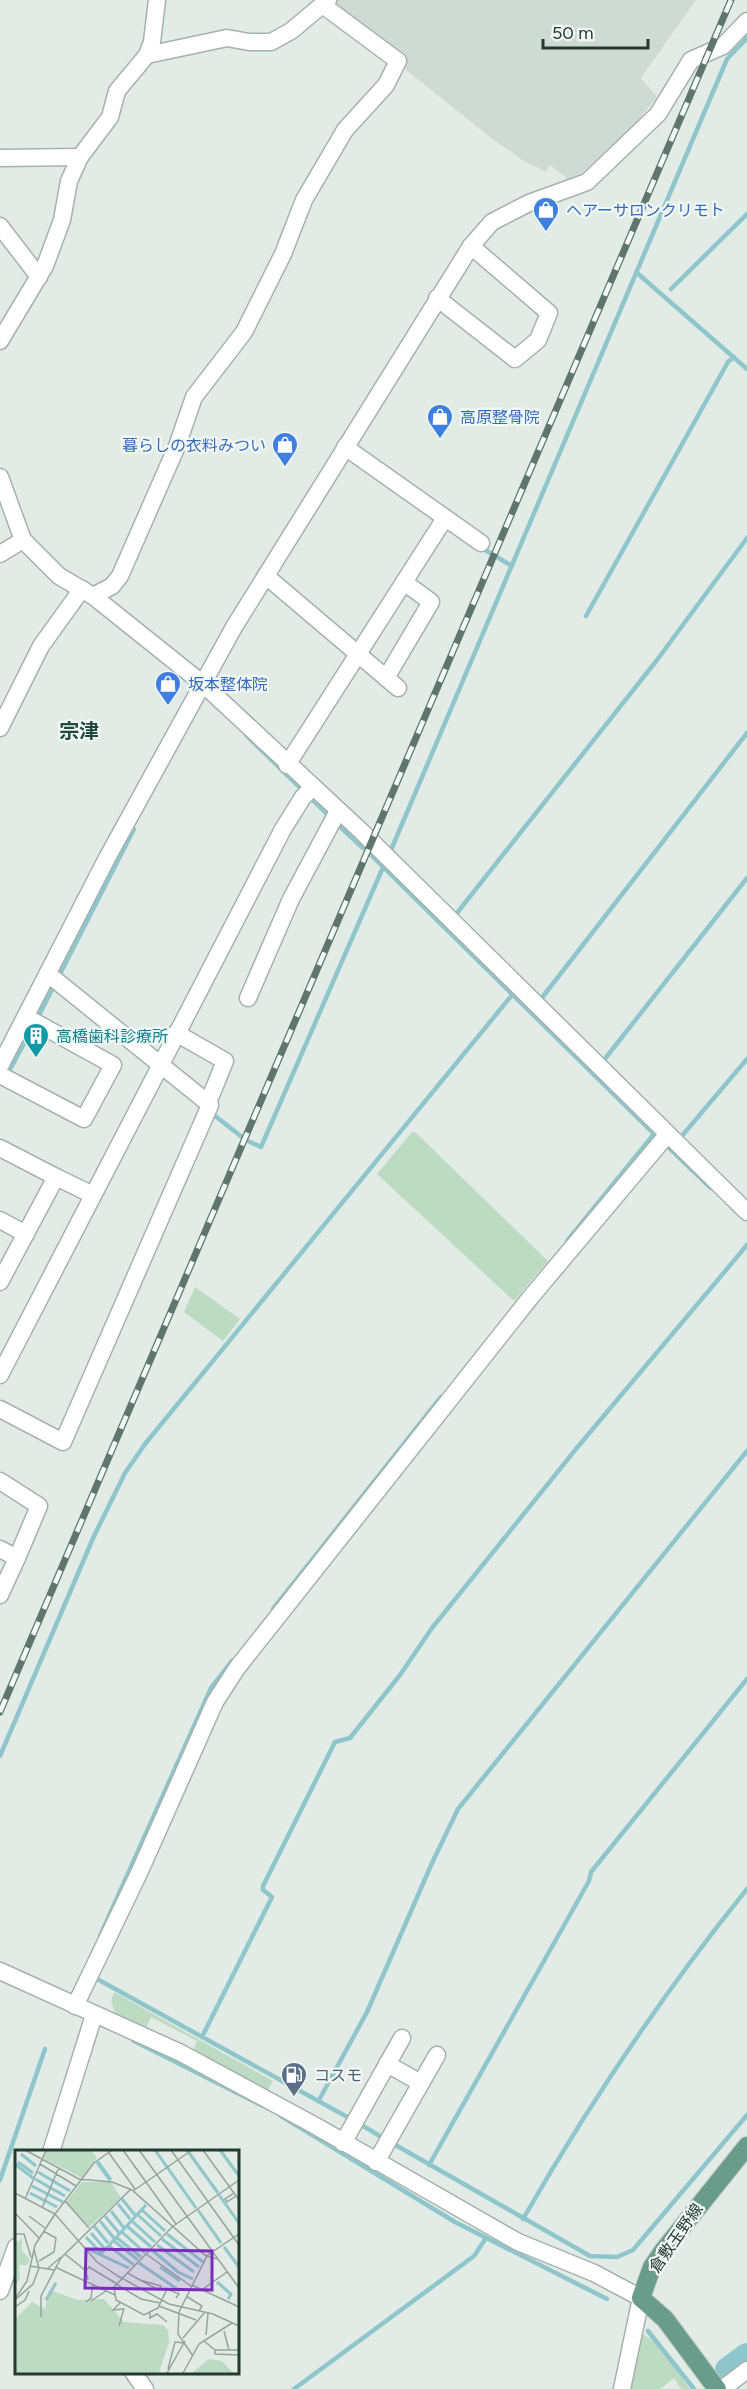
<svg xmlns="http://www.w3.org/2000/svg" width="747" height="2389" viewBox="0 0 747 2389" font-family="Figtree,'Noto Sans JP',sans-serif">
  <style>
    .built { fill: #d0dad5 }
    .green { fill: #bddac3; fill-rule: evenodd }
    .lines { fill: none; stroke-linecap: round; stroke-linejoin: round }
    .stream { stroke: #8fc6cb; stroke-width: 4.5 }
    .river { stroke: #8fc6cb; stroke-width: 26 }
    .minor-casing { stroke: #a5b2ad; stroke-width: 19 }
    .primary-casing { stroke: #c1c8c6; stroke-width: 20 }
    .minor { stroke: #fff; stroke-width: 16 }
    .primary { stroke: #6a9c8c; stroke-width: 18 }
    .rail-casing { stroke: #5e766e; stroke-width: 7 }
    .rail { stroke: #f2f8f4; stroke-width: 4.5; stroke-dasharray: 14; stroke-linecap: butt }
    .labels { text-anchor: middle; dominant-baseline: central; stroke-width: 4.5; stroke-linejoin: round; paint-order: stroke }
    .shop-label { font-size: 16px; fill: #366cbe; stroke: #f2f8f4; text-anchor: start }
    .culture-label { font-size: 16px; fill: #0d838f; stroke: #f2f8f4; text-anchor: start }
    .service-label { font-size: 16px; fill: #4e5e75; stroke: #f2f8f4; text-anchor: start }
    .street-label { font-size: 16px; fill: #233a33; stroke: #f2f8f4 }
    .quarter-label { font-size: 20px; font-weight: bold; fill: #214a3e; stroke: #f2f8f4 }
    .inset-river { fill: none; stroke: #8fc6cb; stroke-width: 3 }
    .inset-road { fill: none; stroke: #96a49e; stroke-width: 1.5 }
    .view { fill: #7b2cbf; fill-opacity: 0.15; stroke: #7b2cbf; stroke-width: 3 }
    .inset-edge { fill: none; stroke: #233a33; stroke-width: 3 }
  </style>
  <rect width="100%" height="100%" fill="#e2ebe6"/>
  <polygon class="built" points="335,0 696,0 641,78 657,97 624,138 583,172 568,179 550,165 546,172 524,161 491,138 406,70 406,62 334,8"/>
  <g class="green">
    <polygon points="412,1132 415,1132 548,1261 514,1301 377,1174"/>
    <polygon points="195,1287 240,1319 223,1341 184,1312"/>
    <path d="M 114,1992 L 273,2081 L 267,2092 L 118,2019 L 111,2002 ZM 151,2017 L 197,2041 L 193,2051 L 146,2028 Z"/>
    <path d="M 639,2333 C 662,2341 676,2370 690,2389 L 681,2389 L 674,2378 L 660,2389 L 629,2389 Z"/>
  </g>
  <g class="lines">
    <g class="stream">
      <polyline points="636,272 747,369"/>
      <polyline points="671,289 747,214"/>
      <polyline points="482,548 512,566"/>
      <polyline points="586,616 728,362 734,357"/>
      <polyline points="246,735 330,817"/>
      <polyline points="336,823 363,848"/>
      <polyline points="391,850 727,59 747,38"/>
      <polyline points="370,854 654,1134"/>
      <polyline points="457,913 657,660 747,538"/>
      <polyline points="541,999 747,733"/>
      <polyline points="37,1019 134,829"/>
      <polyline points="604,1060 747,878"/>
      <polyline points="7,1075 33,1027"/>
      <polyline points="210,1112 242,1137"/>
      <polyline points="681,1137 747,1059"/>
      <polyline points="248,1141 261,1147 384,865"/>
      <polyline points="665,1144 711,1188"/>
      <polyline points="567,1241 654,1134"/>
      <polyline points="273,1609 441,1397"/>
      <polyline points="0,1756 94,1536 125,1473 145,1444 512,995"/>
      <polyline points="100,1936 211,1688 232,1661"/>
      <polyline points="99,1980 351,2119"/>
      <polyline points="202,2037 272,1897 263,1890 263,1886 335,1742 350,1738 400,1675 432,1628 576,1449 747,1245"/>
      <polyline points="134,2041 263,2106"/>
      <polyline points="319,2100 367,2012 432,1863 458,1809 747,1451"/>
      <polyline points="281,2116 455,2222 607,2299"/>
      <polyline points="358,2123 385,2139"/>
      <polyline points="392,2143 590,2256 617,2257 633,2250 747,2115"/>
      <polyline points="429,2165 589,1881 591,1872 747,1679"/>
      <polyline points="0,2180 45,2049"/>
      <path d="M 523,2219 C 589,2104 664,1992 747,1889"/>
      <polyline points="648,2331 694,2389"/>
      <polyline points="294,2389 474,2256 486,2238"/>
    </g>
    <polyline class="river" points="728,2370 747,2356"/>
    <defs>
      <g id="minor">
        <polyline points="147,55 227,38 249,42 271,42 291,31 328,0"/>
        <polyline points="0,158 80,157"/>
        <polyline points="0,226 39,277"/>
        <polyline points="437,298 515,359 538,340 549,313 471,246"/>
        <polyline points="0,341 45,266 62,220 69,181 80,157 110,117 117,91 147,55 152,42 157,0"/>
        <polyline points="345,447 481,543"/>
        <polyline points="0,477 23,540"/>
        <polyline points="0,554 23,540 59,576 93,596 203,684 361,831 747,1212"/>
        <polyline points="266,576 398,688"/>
        <polyline points="93,596 112,586 120,576 177,446 194,397 244,332 283,254 304,200 345,130 386,85 398,61 324,6"/>
        <polyline points="386,678 431,602 404,582"/>
        <polyline points="0,728 41,646 82,589"/>
        <polyline points="287,765 445,518"/>
        <polyline points="48,974 208,1103"/>
        <polyline points="248,998 291,899 338,811"/>
        <polyline points="0,1066 107,858 234,627 471,246 492,222 529,203 587,182 658,114 691,60 723,46 747,21"/>
        <polyline points="0,1075 84,1119 113,1065 26,1017"/>
        <polyline points="0,1148 56,1177 0,1282"/>
        <polyline points="56,1177 93,1195"/>
        <polyline points="0,1220 26,1234"/>
        <polyline points="0,1375 283,829 303,797 312,788"/>
        <polyline points="0,1409 63,1442 210,1105 208,1103 225,1061 176,1033"/>
        <polyline points="0,1481 39,1506 17,1558"/>
        <polyline points="0,1549 17,1558 0,1595"/>
        <polyline points="0,1971 181,2053 314,2125 518,2242 594,2273 641,2298 622,2389"/>
        <polyline points="75,2006 140,1871 215,1702 237,1668 530,1298 667,1135"/>
        <polyline points="387,2064 421,2083"/>
        <polyline points="343,2143 402,2038"/>
        <polyline points="51,2152 94,2015"/>
        <polyline points="376,2162 437,2055"/>
        <polyline points="0,2291 16,2247"/>
        <polyline points="133,2372 145,2389"/>
        <polyline points="722,2389 747,2370"/>
      </g>
      <polyline id="primary" points="717,2389 665,2319 641,2298 652,2267 663,2251 747,2146"/>
    </defs>
    <use href="#minor" class="minor-casing"/>
    <use href="#primary" class="primary-casing"/>
    <use href="#minor" class="minor"/>
    <use href="#primary" class="primary"/>
    <defs>
      <polyline id="rail" points="0,1712 731,0"/>
    </defs>
    <use href="#rail" class="rail-casing"/>
    <use href="#rail" class="rail"/>
  </g>
  <defs>
    <symbol id="shop-pin" viewBox="-11 -11 22 30"><path d="M0 17L-7.5 6A9.5 9.5 0 1 1 7.5 6Z" fill="#3f7fe0" stroke="#f2f8f4"/><path d="M-5-2.5h2.3a2.7 3.5 0 0 1 5.4 0H5L5.5 6h-11ZM-1.5-2.5h3a1.5 2.3 0 0 0-3 0Z" fill="#fff"/></symbol>
    <symbol id="building-pin" viewBox="-11 -11 22 30"><path d="M0 17L-7.5 6A9.5 9.5 0 1 1 7.5 6Z" fill="#0f9aa8" stroke="#f2f8f4"/><path d="M-4-6H4V6H1V3H-1V6H-4ZM-2.5-4.3h1.7v1.8h-1.7ZM.8-4.3h1.7v1.8H.8ZM-2.5-1h1.7V.8h-1.7ZM.8-1h1.7V.8H.8Z" fill="#fff"/></symbol>
    <symbol id="fuel-pin" viewBox="-11 -11 22 30"><path d="M0 17L-7.5 6A9.5 9.5 0 1 1 7.5 6Z" fill="#5c6f8a" stroke="#f2f8f4"/><path d="M-5.5-6h7V0h2V4h1.3V-2.5L3-4.5l.8-.8L6-3V5H2.5V1h-1V6h-7ZM-4.2-4.7v3.2H.2V-4.7Z" fill="#fff"/></symbol>
  </defs>
  <g fill-rule="evenodd">
    <use href="#shop-pin" x="531" y="195" width="30" height="40"/>
    <use href="#shop-pin" x="425" y="402" width="30" height="40"/>
    <use href="#shop-pin" x="270" y="430" width="30" height="40"/>
    <use href="#shop-pin" x="153" y="669" width="30" height="40"/>
    <use href="#building-pin" x="21" y="1021" width="30" height="40"/>
    <use href="#fuel-pin" x="279" y="2060" width="30" height="40"/>
  </g>
  <g class="labels">
    <g class="shop-label">
      <text x="566" y="210">ヘアーサロンクリモト</text>
      <text x="460" y="417">高原整骨院</text>
      <text x="266" y="445" text-anchor="end">暮らしの衣料みつい</text>
      <text x="188" y="684">坂本整体院</text>
    </g>
    <g class="culture-label">
      <text x="56" y="1036">高橋歯科診療所</text>
    </g>
    <g class="service-label">
      <text x="314" y="2075">コスモ</text>
    </g>
    <g class="street-label">
      <text transform="translate(676 2238) rotate(-55)">倉敷玉野線</text>
    </g>
    <g class="quarter-label">
      <text x="79" y="731">宗津</text>
    </g>
  </g>
  <g transform="translate(15 2150)">
    <rect width="224" height="224" fill="#e2ebe6"/>
    <path d="M 31,0 L 76,0 L 82,8 L 67,28 L 28,8 ZM 67,32 L 96,32 L 106,48 L 74,77 L 51,52 Z" fill="#bddac3"/>
    <path d="M 7,87 L 7,101 L 15,109 L 12,115 L 4,115 L 5,129 L 0,136 L 0,89 L 4,92 ZM 34,140 L 63,150 L 89,149 L 109,172 L 148,175 L 153,180 L 154,192 L 144,223 L 0,223 L 0,169 L 17,152 L 30,159 ZM 194,209 L 207,211 L 218,223 L 177,223 Z" fill="#bddac3"/>
    <path class="inset-river" d="M 140,0 L 181,58M 172,0 L 203,43M 205,0 L 224,26M 6,4 L 21,16M 3,12 L 18,23M 82,12 L 95,30M 83,12 L 96,30M 0,14 L 18,28M 23,22 L 55,41M 20,29 L 50,46M 17,36 L 48,52M 15,43 L 42,57M 204,45 L 224,73M 107,49 L 120,65M 103,54 L 115,69M 127,60 L 150,81M 183,60 L 206,93M 96,61 L 109,78M 123,65 L 146,86M 90,66 L 104,83M 85,71 L 99,88M 117,71 L 140,92M 79,76 L 93,93M 112,76 L 136,97M 107,82 L 130,103M 76,83 L 90,99M 152,84 L 188,112M 71,87 L 86,103M 102,88 L 126,107M 147,89 L 184,117M 99,91 L 123,110M 142,95 L 179,122M 94,96 L 119,115M 209,97 L 224,117M 75,100 L 114,118M 137,100 L 163,122 L 178,129M 85,105 L 131,55M 124,113 L 165,141M 145,117 L 165,131M 202,132 L 216,144 L 213,149M 31,150 L 41,133"/>
    <path class="inset-road" d="M 10,0 L 64,29 L 97,32 L 117,40 L 191,106 L 224,84M 108,0 L 161,74M 124,0 L 224,138M 156,0 L 224,95M 188,0 L 224,50M 94,3 L 120,39M 25,14 L 61,36M 118,41 L 177,0M 0,43 L 40,64 L 82,112 L 103,126 L 154,154 L 198,164 L 224,176M 219,43 L 210,49 L 212,52 L 221,46M 10,49 L 31,0M 50,51 L 74,78M 27,58 L 44,17M 0,63 L 24,88M 40,64 L 79,13 L 97,0M 14,66 L 30,78M 0,84 L 9,84 L 16,107M 50,104 L 71,121 L 73,130M 131,104 L 176,136M 24,111 L 39,102 L 41,88 L 28,81M 15,116 L 39,120M 40,117 L 100,145M 32,119 L 46,107M 71,121 L 74,117 L 102,134M 112,122 L 114,124 L 125,130 L 144,140 L 146,136 L 125,130M 101,134 L 126,149 L 145,153M 177,135 L 224,157M 188,139 L 212,122M 171,146 L 187,156 L 184,161M 161,148 L 164,144 L 152,139 L 143,158 L 129,165 L 101,150 L 99,137 L 157,77 L 224,30M 0,149 L 12,131 L 20,95 L 40,64M 0,150 L 18,134 L 24,118 L 19,100M 76,151 L 91,141M 71,152 L 76,148 L 78,134M 105,153 L 98,160 L 109,159M 144,156 L 181,170M 0,157 L 10,150 L 14,141M 164,162 L 192,106 L 202,109M 164,162 L 163,184 L 178,206M 135,163 L 135,168 L 142,164 L 152,172M 26,167 L 26,146 L 46,108 L 115,40M 104,176 L 109,158M 209,181 L 214,200M 191,185 L 193,163M 168,188 L 190,162M 189,191 L 200,200 L 224,200M 200,200 L 200,204 L 224,205M 153,219 L 160,192 L 169,193M 152,223 L 170,191M 168,223 L 184,194 L 217,173"/>
    <path class="view" d="M 71,99 L 197,101 L 197,140 L 70,138 Z"/>
    <rect width="224" height="224" class="inset-edge"/>
  </g>
  <path d="M543 39v9h105v-9" fill="none" stroke="#233a33" stroke-width="3"/>
  <text x="552" y="39" font-size="18" fill="#233a33" stroke="#f2f8f4" stroke-width="4.5" paint-order="stroke">50 m</text>
</svg>
